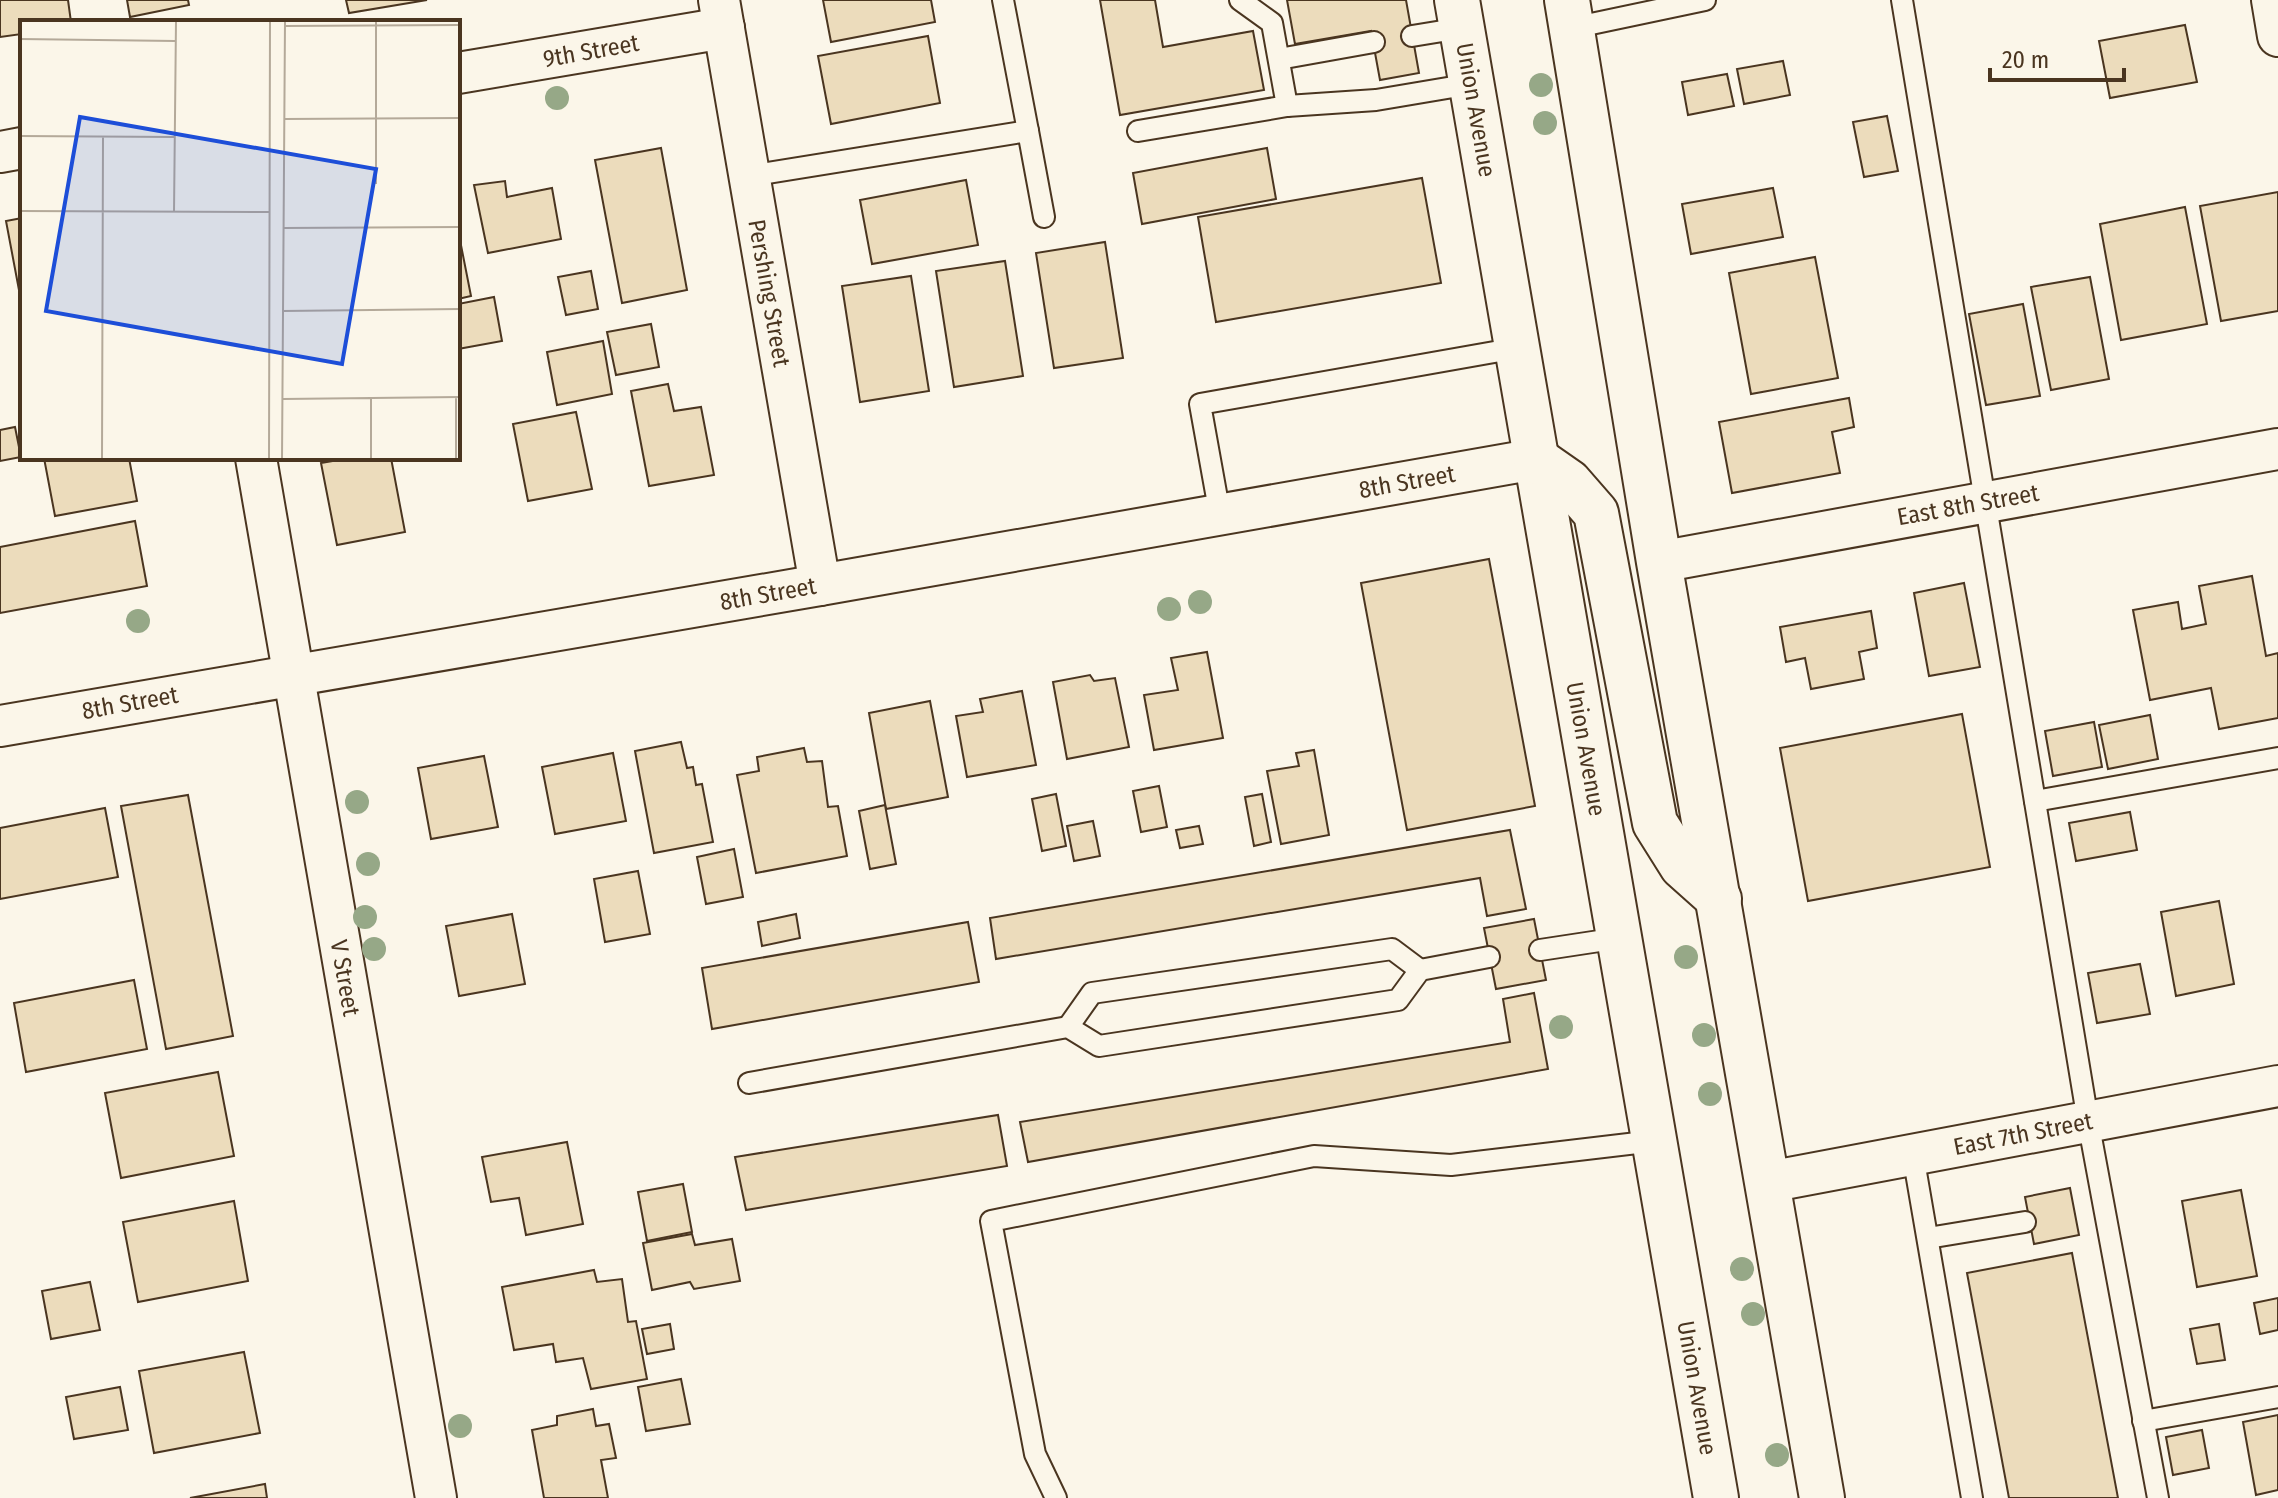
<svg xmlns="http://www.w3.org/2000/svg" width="2278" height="1498" viewBox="0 0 2278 1498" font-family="'Fira Sans Condensed',sans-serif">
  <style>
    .building { fill: #ecdcbc; stroke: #4a3520; stroke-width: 2 }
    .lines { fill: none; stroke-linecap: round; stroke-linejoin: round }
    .service-casing { stroke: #4a3520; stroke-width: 24 }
    .minor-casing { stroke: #4a3520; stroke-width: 44 }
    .trunk-casing { stroke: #4a3520; stroke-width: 48 }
    .service { stroke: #fbf6e9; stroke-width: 20 }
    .minor { stroke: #fbf6e9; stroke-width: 40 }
    .trunk { stroke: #fbf6e9; stroke-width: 44 }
    .tree { fill: #96a887 }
    .labels { text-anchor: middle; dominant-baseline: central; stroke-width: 6; stroke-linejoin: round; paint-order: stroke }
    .street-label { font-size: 24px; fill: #4a3520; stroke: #fbf6e9 }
    .inset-road { fill: none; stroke: #b4a999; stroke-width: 2 }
    .view { fill: #1d4ed8; fill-opacity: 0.15; stroke: #1d4ed8; stroke-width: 4 }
    .inset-edge { fill: none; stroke: #4a3520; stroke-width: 4 }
  </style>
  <rect width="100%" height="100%" fill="#fbf6e9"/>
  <g class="building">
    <polygon points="0,0 68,0 71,22 22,22 22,34 0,37"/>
    <polygon points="127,0 188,0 189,5 130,17"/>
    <polygon points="346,0 427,0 349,13"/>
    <polygon points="823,0 931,0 935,22 831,42"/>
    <polygon points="1100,0 1155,0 1163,47 1253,31 1264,90 1120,115"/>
    <polygon points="1287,0 1406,0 1419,73 1380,80 1371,31 1295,44"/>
    <polygon points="2185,25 2197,82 2110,98 2099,41"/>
    <polygon points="928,36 940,103 831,124 818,56"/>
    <polygon points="1783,61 1790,95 1744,104 1737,69"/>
    <polygon points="1727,74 1734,106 1688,115 1682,82"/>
    <polygon points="1887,116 1898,171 1864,177 1853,122"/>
    <polygon points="661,148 687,290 622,303 595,160"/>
    <polygon points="1267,148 1276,199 1142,224 1133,173"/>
    <polygon points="1422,178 1441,283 1216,322 1198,217"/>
    <polygon points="966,180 978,245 872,264 860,200"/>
    <polygon points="505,181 507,197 552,188 561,239 488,253 474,185"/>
    <polygon points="1773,188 1783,237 1691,254 1682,204"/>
    <polygon points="2278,192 2278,311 2221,321 2200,206"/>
    <polygon points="2185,207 2207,324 2121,340 2100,224"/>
    <polygon points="22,218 22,306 6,221"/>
    <polygon points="458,230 471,296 458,299"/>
    <polygon points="1105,242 1123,358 1054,368 1036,253"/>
    <polygon points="1815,257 1838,378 1751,394 1729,273"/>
    <polygon points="1005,261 1023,376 954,387 936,271"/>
    <polygon points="591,271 598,309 566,315 558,277"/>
    <polygon points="911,276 929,391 860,402 842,286"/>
    <polygon points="2090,277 2109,379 2051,390 2031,287"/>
    <polygon points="494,297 502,341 458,349 458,304"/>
    <polygon points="2023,304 2040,396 1986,405 1969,314"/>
    <polygon points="651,324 659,367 616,375 607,332"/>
    <polygon points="603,341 612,394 557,405 547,352"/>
    <polygon points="668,384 674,411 701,407 714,475 649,486 631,391"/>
    <polygon points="1849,398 1854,427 1832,432 1840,473 1732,493 1719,422"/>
    <polygon points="576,412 592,489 528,501 513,424"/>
    <polygon points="15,427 21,457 0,461 0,430"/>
    <polygon points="44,458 129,458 137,501 55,516"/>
    <polygon points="350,458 391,458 405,532 337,545 321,463"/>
    <polygon points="135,521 147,586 0,613 0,547"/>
    <polygon points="1489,559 1535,806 1407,830 1361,583"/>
    <polygon points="2252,576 2266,656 2278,653 2278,718 2219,729 2211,688 2150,700 2133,610 2178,602 2182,629 2206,624 2199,586"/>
    <polygon points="1964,583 1980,667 1929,676 1914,593"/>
    <polygon points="1871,611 1877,648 1859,652 1864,679 1811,689 1805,658 1786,662 1780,627"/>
    <polygon points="1207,652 1223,738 1154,750 1144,695 1178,690 1171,658"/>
    <polygon points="1090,675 1094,681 1115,678 1129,747 1067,759 1053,682"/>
    <polygon points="1022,691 1036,765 967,777 956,716 983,712 980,699"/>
    <polygon points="930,701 948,797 886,809 869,713"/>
    <polygon points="1962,714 1990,867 1808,901 1780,748"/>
    <polygon points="2150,715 2158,759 2108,769 2099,725"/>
    <polygon points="2094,722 2102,767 2053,776 2045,731"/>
    <polygon points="681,742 687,768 693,767 696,785 702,784 713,842 654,853 635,751"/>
    <polygon points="804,748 807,762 822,761 828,807 838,806 847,856 756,873 737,775 759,771 757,757"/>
    <polygon points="1314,750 1329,835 1281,844 1267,771 1299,766 1296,753"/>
    <polygon points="613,753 626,821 555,834 542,767"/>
    <polygon points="484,756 498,827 431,839 418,768"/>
    <polygon points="1159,786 1167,827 1141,832 1133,791"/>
    <polygon points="1056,794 1066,846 1042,851 1032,799"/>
    <polygon points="1262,794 1271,842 1254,846 1245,797"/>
    <polygon points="188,795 233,1036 166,1049 121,806"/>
    <polygon points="885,805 896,864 870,869 859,811"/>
    <polygon points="105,808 118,877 0,899 0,828"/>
    <polygon points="2130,812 2137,850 2076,861 2069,823"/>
    <polygon points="1093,821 1100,856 1074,861 1067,826"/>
    <polygon points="1199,826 1203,844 1180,848 1176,830"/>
    <polygon points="1510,830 1526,909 1487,916 1480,878 996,959 990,918"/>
    <polygon points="734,849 743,897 706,904 697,857"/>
    <polygon points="638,871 650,934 605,942 594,879"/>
    <polygon points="2219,901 2234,984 2176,996 2161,912"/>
    <polygon points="512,914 525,984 459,996 446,926"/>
    <polygon points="796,914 800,938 762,946 758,922"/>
    <polygon points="1534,919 1546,980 1496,989 1484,928"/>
    <polygon points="968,922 979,982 712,1029 702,968"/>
    <polygon points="2140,964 2150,1014 2097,1023 2088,973"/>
    <polygon points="134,980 147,1049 26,1072 14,1003"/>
    <polygon points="1534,993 1548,1069 1028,1162 1020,1122 1510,1042 1503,999"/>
    <polygon points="218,1072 234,1156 121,1178 105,1093"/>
    <polygon points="998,1115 1007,1166 746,1210 735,1157"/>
    <polygon points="567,1142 583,1224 526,1235 519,1198 491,1202 482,1157"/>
    <polygon points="683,1184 692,1232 647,1241 638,1192"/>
    <polygon points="2070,1188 2079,1235 2034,1244 2025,1197"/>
    <polygon points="2241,1190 2257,1276 2197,1287 2182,1201"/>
    <polygon points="234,1201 248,1281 138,1302 123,1222"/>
    <polygon points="692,1234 695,1245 732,1239 740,1281 694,1289 690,1282 652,1290 643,1243"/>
    <polygon points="2072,1253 2118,1498 2009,1498 1967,1273"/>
    <polygon points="594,1270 597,1282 622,1279 628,1322 636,1321 647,1379 591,1389 583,1358 556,1362 553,1344 514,1350 502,1287"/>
    <polygon points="90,1282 100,1330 51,1339 42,1291"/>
    <polygon points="2278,1298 2278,1330 2260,1334 2254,1303"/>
    <polygon points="670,1324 674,1349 647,1354 642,1329"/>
    <polygon points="2219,1324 2225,1360 2197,1364 2190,1329"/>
    <polygon points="244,1352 260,1433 154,1453 139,1371"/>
    <polygon points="681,1379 690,1424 646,1431 638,1387"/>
    <polygon points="120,1387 128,1430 74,1439 66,1397"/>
    <polygon points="593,1409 596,1426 609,1424 616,1458 601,1460 608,1498 544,1498 532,1430 557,1425 557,1416"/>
    <polygon points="2278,1415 2278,1490 2256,1495 2243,1422"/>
    <polygon points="2202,1430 2209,1468 2173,1475 2166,1437"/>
    <polygon points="265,1484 267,1498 190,1498"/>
  </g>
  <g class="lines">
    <defs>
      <g id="service">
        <polyline points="1003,0 1028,131"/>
        <polyline points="1902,0 2088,1121 2158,1498"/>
        <polyline points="1572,28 1705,0"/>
        <polyline points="1412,36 1461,28"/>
        <polyline points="1279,59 1374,42"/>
        <polyline points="1287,106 1376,100 1471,84"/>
        <polyline points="1138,131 1287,106 1272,23 1240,0"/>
        <polyline points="749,176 1028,131 1044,217"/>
        <polyline points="1220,515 1200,404 1517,348"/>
        <polyline points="2035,801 2278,758"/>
        <polyline points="1540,950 1619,938"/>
        <polyline points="1068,1027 1092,993 1392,949 1420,970"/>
        <polyline points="749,1083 1068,1027 1099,1046 1398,1000 1420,970 1489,957"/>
        <polyline points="1913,1155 1972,1498"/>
        <polyline points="1928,1238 2025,1222"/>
        <polyline points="2143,1421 2278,1397"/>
        <polyline points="1056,1498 1035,1454 991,1221 1314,1156 1451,1165 1654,1141"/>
      </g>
      <g id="minor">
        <polyline points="719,0 820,585"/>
        <polyline points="2272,0 2278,36"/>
        <polyline points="458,73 724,28"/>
        <polyline points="0,152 22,148"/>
        <polyline points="256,458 436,1498"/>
        <polyline points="1659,562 2278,449"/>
        <polyline points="0,726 820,585 1536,459"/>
        <polyline points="1768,1182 2278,1086"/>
      </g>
      <g id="trunk">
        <polyline points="1457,0 1716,1498"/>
        <polyline points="1567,0 1659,562 1822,1498"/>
        <polyline points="1536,459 1569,482 1596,513 1655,823 1682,866 1719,899"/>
      </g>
    </defs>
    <use href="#service" class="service-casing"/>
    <use href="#minor" class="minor-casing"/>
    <use href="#trunk" class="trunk-casing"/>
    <use href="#service" class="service"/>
    <use href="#minor" class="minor"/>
    <use href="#trunk" class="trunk"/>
  </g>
  <g class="tree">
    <circle cx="1541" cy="85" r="12"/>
    <circle cx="557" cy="98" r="12"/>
    <circle cx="1545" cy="123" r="12"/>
    <circle cx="1200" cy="602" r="12"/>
    <circle cx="1169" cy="609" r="12"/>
    <circle cx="138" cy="621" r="12"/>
    <circle cx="357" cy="802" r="12"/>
    <circle cx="368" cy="864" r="12"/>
    <circle cx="365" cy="917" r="12"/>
    <circle cx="374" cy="949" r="12"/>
    <circle cx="1686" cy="957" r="12"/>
    <circle cx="1561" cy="1027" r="12"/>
    <circle cx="1704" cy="1035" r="12"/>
    <circle cx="1710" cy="1094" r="12"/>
    <circle cx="1742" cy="1269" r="12"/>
    <circle cx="1753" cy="1314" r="12"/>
    <circle cx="460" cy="1426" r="12"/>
    <circle cx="1777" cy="1455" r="12"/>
  </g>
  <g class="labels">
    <g class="street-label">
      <text transform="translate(591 51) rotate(-10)">9th Street</text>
      <text transform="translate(1476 110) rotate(80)">Union Avenue</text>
      <text transform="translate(769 293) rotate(80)">Pershing Street</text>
      <text transform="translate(1407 482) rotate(-10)">8th Street</text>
      <text transform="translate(1968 505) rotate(-10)">East 8th Street</text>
      <text transform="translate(768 594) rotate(-10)">8th Street</text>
      <text transform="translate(130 703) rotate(-10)">8th Street</text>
      <text transform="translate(1586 749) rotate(80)">Union Avenue</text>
      <text transform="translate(345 978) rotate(80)">V Street</text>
      <text transform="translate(2023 1134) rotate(-11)">East 7th Street</text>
      <text transform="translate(1697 1388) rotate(80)">Union Avenue</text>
    </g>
  </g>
  <g transform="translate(20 20)">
    <rect width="440" height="440" fill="#fbf6e9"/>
    <path class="inset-road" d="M 265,6 L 440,5M 0,19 L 155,21M 264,99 L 440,98M 0,116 L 154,117M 356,164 L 356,1M 0,191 L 249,192M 154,192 L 156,1M 263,208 L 440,207M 263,291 L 440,289M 263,379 L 440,377M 82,439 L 83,117M 249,439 L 250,1M 262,439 L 265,1M 351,439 L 351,378M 436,439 L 436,377"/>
    <path class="view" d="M 60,97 L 356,149 L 322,344 L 26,291 Z"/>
    <rect width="440" height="440" class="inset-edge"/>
  </g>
  <path d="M1990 68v12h134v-12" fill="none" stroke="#4a3520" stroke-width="4"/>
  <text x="2002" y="68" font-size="24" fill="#4a3520" stroke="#fbf6e9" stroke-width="6" paint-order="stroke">20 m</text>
</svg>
